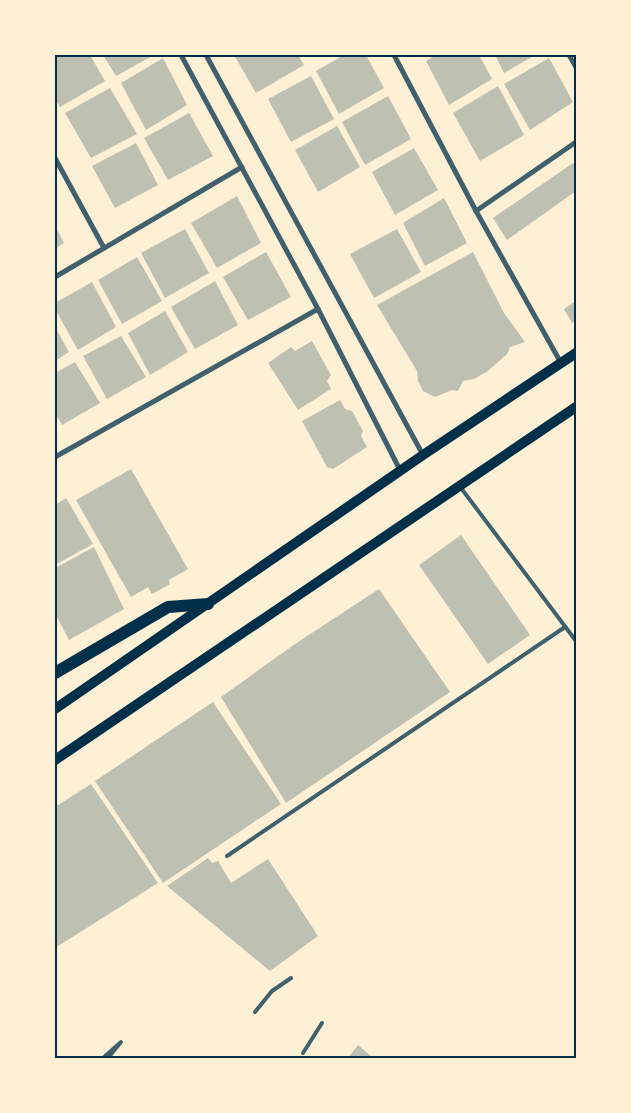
<svg xmlns="http://www.w3.org/2000/svg" width="631" height="1113" viewBox="0 0 631 1113" font-family="'Asap Condensed',sans-serif">
  <style>
    .building { fill: #bec0b2 }
    .lines { fill: none; stroke-linecap: round; stroke-linejoin: round }
    .service { stroke: #3f606c; stroke-width: 4 }
    .minor { stroke: #3f606c; stroke-width: 5 }
    .secondary { stroke: #003049; stroke-width: 10 }
    .primary { stroke: #003049; stroke-width: 12 }
    .neatline { fill: none; stroke: #003049; stroke-width: 2 }
  </style>
  <rect width="100%" height="100%" fill="#fdf0d5"/>
  <g class="building">
    <polygon points="55,55 90,55 105,81 60,107 55,99"/>
    <polygon points="103,55 154,55 116,76"/>
    <polygon points="234,55 298,55 304,65 256,93"/>
    <polygon points="344,55 366,55 384,88 339,114 316,71"/>
    <polygon points="436,55 479,55 492,79 449,105 426,61"/>
    <polygon points="495,55 535,55 504,73"/>
    <polygon points="163,58 187,105 146,130 121,83"/>
    <polygon points="549,58 573,102 530,130 504,84"/>
    <polygon points="311,76 334,119 291,142 268,99"/>
    <polygon points="498,86 524,135 480,161 453,113"/>
    <polygon points="110,88 137,134 91,158 65,113"/>
    <polygon points="388,96 411,139 365,165 342,122"/>
    <polygon points="189,113 213,156 168,180 144,138"/>
    <polygon points="337,126 360,167 318,192 295,150"/>
    <polygon points="136,143 158,185 115,208 92,166"/>
    <polygon points="414,148 438,190 395,215 372,172"/>
    <polygon points="573,163 576,167 576,191 507,240 493,218"/>
    <polygon points="237,196 261,243 217,268 191,223"/>
    <polygon points="444,198 467,243 425,266 403,223"/>
    <polygon points="55,226 64,243 55,249"/>
    <polygon points="185,229 209,273 165,298 141,253"/>
    <polygon points="397,229 421,272 374,298 350,254"/>
    <polygon points="266,252 291,297 248,320 223,277"/>
    <polygon points="473,252 504,313 525,342 510,347 507,354 488,371 474,379 463,381 458,391 452,390 435,397 423,391 418,381 417,371 377,305"/>
    <polygon points="137,257 162,301 122,324 98,280"/>
    <polygon points="215,281 238,325 195,349 171,307"/>
    <polygon points="92,282 116,327 78,350 55,309 55,303"/>
    <polygon points="576,301 576,321 572,323 564,309"/>
    <polygon points="165,311 188,352 150,375 128,333"/>
    <polygon points="55,327 69,352 55,361"/>
    <polygon points="121,336 146,377 107,399 83,356"/>
    <polygon points="312,341 331,375 327,381 331,389 298,410 268,363 291,347 295,351"/>
    <polygon points="75,362 100,403 62,425 55,413 55,373"/>
    <polygon points="340,400 345,409 352,411 363,431 361,436 367,447 333,469 327,467 302,421"/>
    <polygon points="131,469 188,569 169,580 170,584 152,594 148,587 131,597 76,500"/>
    <polygon points="66,498 93,544 55,565 55,505"/>
    <polygon points="461,535 530,635 488,664 419,565"/>
    <polygon points="94,547 124,609 69,640 55,613 55,568"/>
    <polygon points="379,589 450,692 286,803 221,697 295,644"/>
    <polygon points="213,702 281,804 163,883 95,781"/>
    <polygon points="91,784 158,883 55,948 55,807"/>
    <polygon points="208,858 212,863 218,861 231,883 268,859 318,936 270,971 167,886"/>
    <polygon points="358,1045 373,1058 348,1058"/>
  </g>
  <g class="lines">
    <g class="service">
      <polyline points="461,488 576,641"/>
      <polyline points="227,856 565,627"/>
      <polyline points="255,1012 272,991 291,978"/>
      <polyline points="303,1053 322,1023"/>
      <polyline points="103,1058 121,1042 108,1058"/>
    </g>
    <g class="minor">
      <polyline points="181,55 318,309 400,470"/>
      <polyline points="206,55 423,455"/>
      <polyline points="394,55 476,211 561,363"/>
      <polyline points="569,55 576,67"/>
      <polyline points="55,158 104,248"/>
      <polyline points="476,211 576,142"/>
      <polyline points="55,277 242,167"/>
      <polyline points="55,457 318,309"/>
    </g>
    <g class="secondary">
      <polyline points="55,709 423,455 576,353"/>
      <polyline points="55,760 576,407"/>
    </g>
    <polyline class="primary" points="55,673 168,607 208,604"/>
  </g>
  <rect width="631" height="1113" fill="none" stroke="#fdf0d5" stroke-width="112"/>
  <rect x="56" y="56" width="519" height="1001" class="neatline"/>
</svg>
